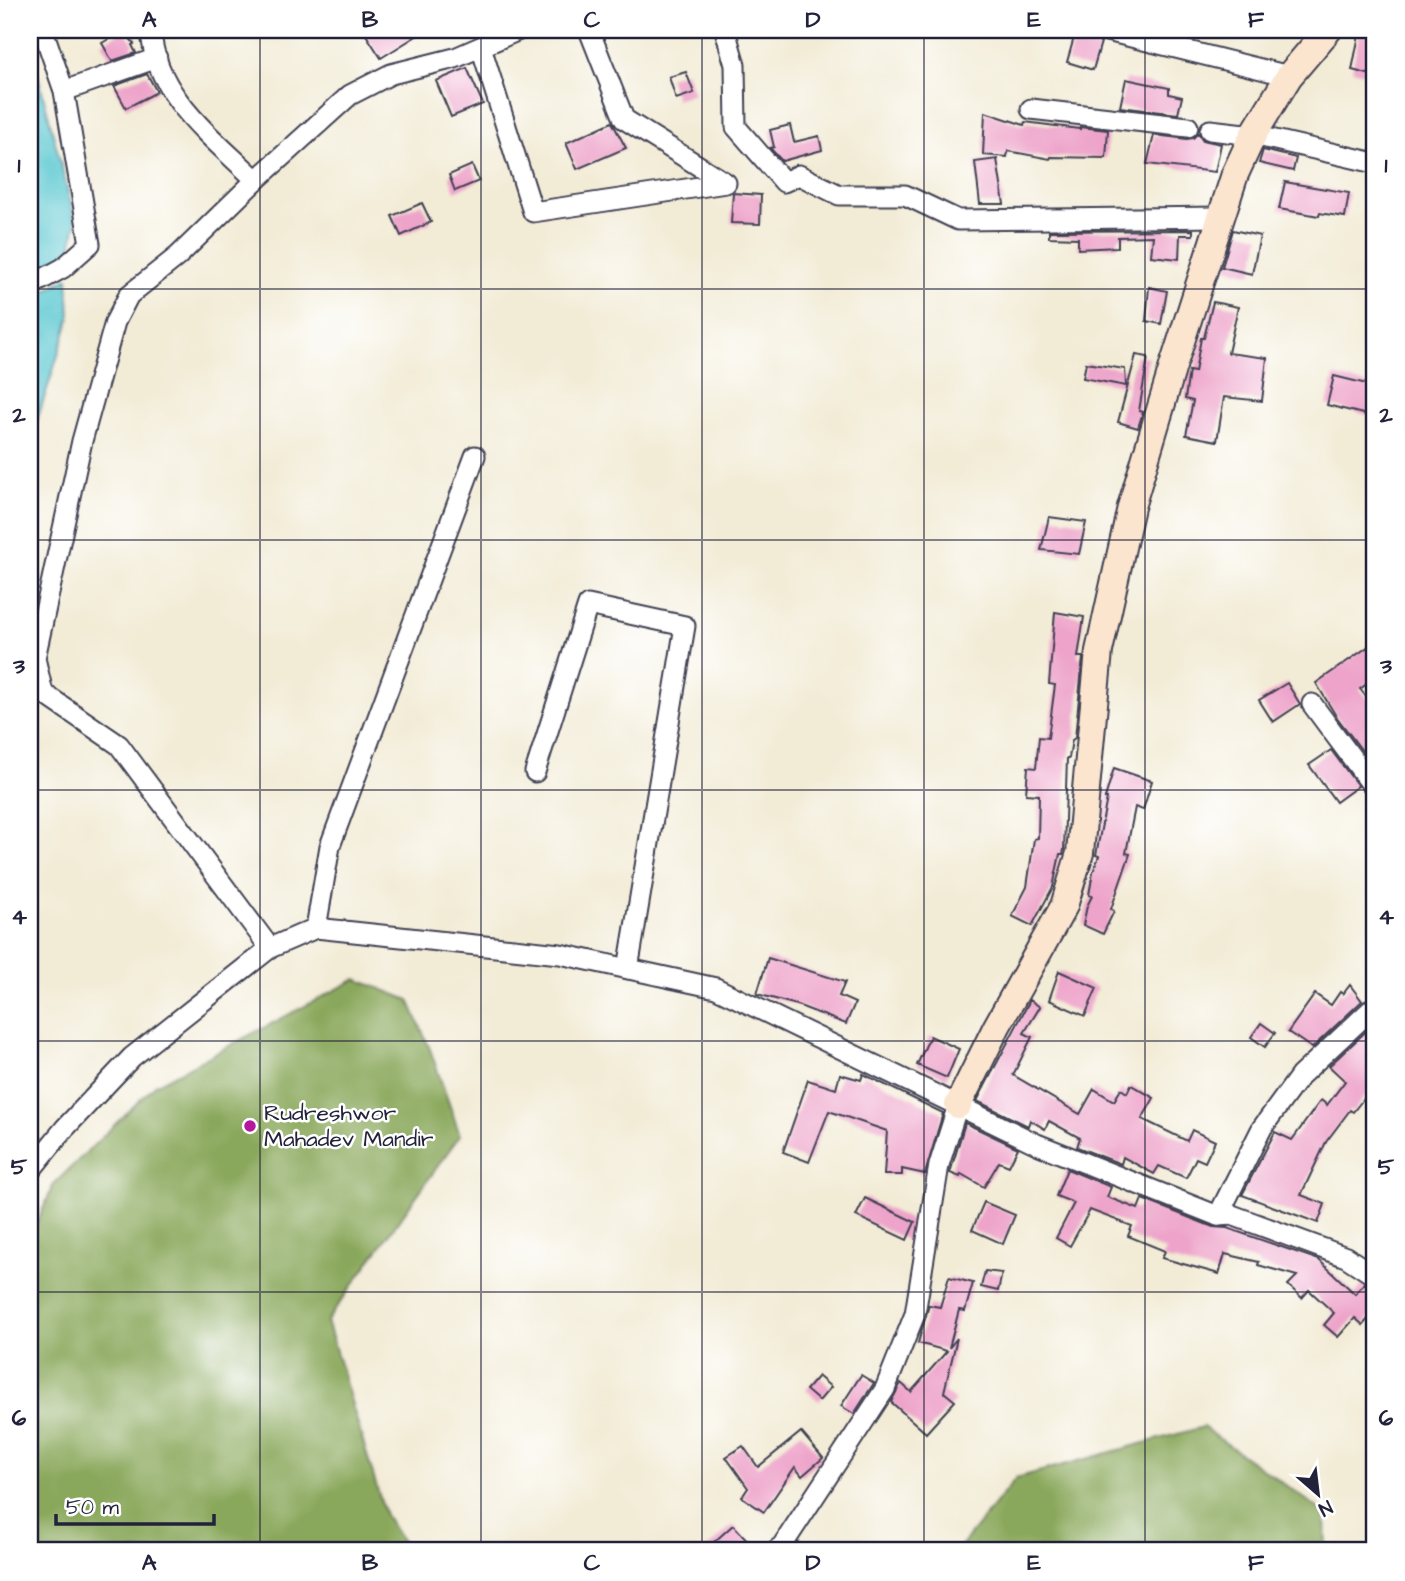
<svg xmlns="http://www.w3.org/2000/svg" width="1405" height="1581" viewBox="0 0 1405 1581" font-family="'Architects Daughter',sans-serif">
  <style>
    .forest { fill: #8aa85b; stroke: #56654b; stroke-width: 2 }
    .water { fill: #5ac7d0; stroke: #3e7486; stroke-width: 2 }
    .building { fill: #eea4ca }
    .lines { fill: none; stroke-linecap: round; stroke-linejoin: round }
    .street-casing { stroke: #414052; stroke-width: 23 }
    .secondary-casing { stroke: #414052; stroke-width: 30 }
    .street { stroke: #fff; stroke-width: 19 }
    .secondary { stroke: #fbe5cf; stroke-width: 26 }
    .grid { fill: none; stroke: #22223b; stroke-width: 2; stroke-opacity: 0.55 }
    .poi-dot { fill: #b5179e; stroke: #fff; stroke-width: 2.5 }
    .labels { text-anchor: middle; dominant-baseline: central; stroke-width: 5; stroke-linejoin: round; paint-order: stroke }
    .poi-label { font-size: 23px; fill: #22223b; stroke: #fff; text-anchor: start }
    .neatline { fill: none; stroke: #22223b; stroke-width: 2.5 }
    .grid-label { font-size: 23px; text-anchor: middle; font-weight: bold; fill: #22223b }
  </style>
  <rect width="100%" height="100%" fill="#fff"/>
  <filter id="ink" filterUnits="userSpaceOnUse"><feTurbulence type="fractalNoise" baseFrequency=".0143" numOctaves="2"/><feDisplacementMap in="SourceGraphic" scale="14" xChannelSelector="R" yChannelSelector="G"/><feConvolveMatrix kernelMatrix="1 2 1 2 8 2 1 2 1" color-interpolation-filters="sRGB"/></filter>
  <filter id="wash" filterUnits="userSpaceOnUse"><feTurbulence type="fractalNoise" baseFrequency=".00686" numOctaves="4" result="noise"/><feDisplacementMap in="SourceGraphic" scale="28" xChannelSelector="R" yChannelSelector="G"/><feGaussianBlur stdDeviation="1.57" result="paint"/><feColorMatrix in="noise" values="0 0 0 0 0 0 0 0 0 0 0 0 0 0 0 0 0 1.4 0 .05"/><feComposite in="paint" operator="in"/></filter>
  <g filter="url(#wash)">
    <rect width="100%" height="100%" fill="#f2ebd5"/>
    <g class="forest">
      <polygon points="356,979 409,1000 430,1049 460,1135 327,1321 385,1515 408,1551 30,1551 30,1238 54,1184 155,1085"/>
      <polygon points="1203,1427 1325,1513 1326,1551 957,1551 1016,1478"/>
    </g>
    <g class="water">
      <polygon points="30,44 76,223 71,248 54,267 30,280"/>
      <polygon points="68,278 70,318 30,442 30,299"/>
    </g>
    <g id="blocks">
      <g class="building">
        <polygon points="124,30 134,44 132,45 136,53 112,61 102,43"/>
        <polygon points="363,30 426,30 381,58"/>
        <polygon points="1360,30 1375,32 1375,76 1352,70"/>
        <polygon points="1075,34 1101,42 1093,70 1067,62"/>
        <polygon points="467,68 483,104 451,117 436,81"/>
        <polygon points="686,72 694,93 676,99 669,77"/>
        <polygon points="147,74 157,92 126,108 114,86"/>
        <polygon points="1126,79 1169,88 1169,94 1182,97 1178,114 1120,107"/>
        <polygon points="985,112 1024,125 1025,122 1080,129 1080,127 1108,130 1106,158 1051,157 1050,159 1008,151 1007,157 983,155"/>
        <polygon points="612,122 626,148 577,169 566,143"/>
        <polygon points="790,125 794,142 819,136 822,150 782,161 770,148 774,147 770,130"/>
        <polygon points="1198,133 1203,140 1221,144 1215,172 1147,164 1154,135 1187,139 1193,138"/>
        <polygon points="1263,150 1296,158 1293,171 1259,163"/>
        <polygon points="997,159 1004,204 980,204 975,162"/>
        <polygon points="472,165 479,181 455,191 449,175"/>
        <polygon points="1285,182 1349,193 1345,217 1320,213 1319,216 1279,209"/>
        <polygon points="733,193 761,195 760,224 731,223"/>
        <polygon points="422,203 431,222 401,236 392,216"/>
        <polygon points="1193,230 1193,235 1180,235 1179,259 1151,256 1153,236 1118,237 1118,247 1078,249 1078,238 1049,237 1049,231"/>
        <polygon points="1233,230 1260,236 1252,274 1222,267"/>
        <polygon points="1149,287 1167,291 1161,324 1146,321"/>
        <polygon points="1213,302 1238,307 1228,353 1267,358 1262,401 1224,397 1217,441 1186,435 1193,401 1185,399 1189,371 1195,372 1201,338 1204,338"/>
        <polygon points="1136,355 1148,357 1139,411 1143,412 1138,428 1118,422"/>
        <polygon points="1086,363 1125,369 1126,386 1083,378"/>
        <polygon points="1334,376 1375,386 1375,417 1327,405"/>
        <polygon points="1049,517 1086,522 1079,554 1041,550"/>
        <polygon points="1055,612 1084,617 1078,657 1083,657 1075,738 1072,740 1069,758 1067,758 1064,850 1063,854 1060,854 1053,887 1032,926 1012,916 1027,887 1034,839 1038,838 1039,795 1026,794 1028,767 1036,768 1039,737 1048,738 1055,685 1049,684"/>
        <polygon points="1375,642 1375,678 1360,689 1375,708 1375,761 1372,764 1336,716 1316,683"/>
        <polygon points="1287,683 1300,704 1273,722 1259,700"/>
        <polygon points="1331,750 1358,786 1336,802 1309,765"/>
        <polygon points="1114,768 1152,781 1143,810 1135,807 1126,853 1130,854 1111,909 1114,911 1103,934 1083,925 1087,906 1092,896 1089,895 1093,872 1099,856 1096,855 1107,798 1105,798"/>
        <polygon points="768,958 845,982 839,996 855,1003 846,1024 797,1005 757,994"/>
        <polygon points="1059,971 1097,988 1085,1016 1049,1000"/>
        <polygon points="1350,985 1362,1001 1312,1048 1288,1032 1315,994 1331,1005 1340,992 1343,994"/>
        <polygon points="1030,1000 1040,1007 1024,1033 1032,1037 1013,1075 1080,1114 1094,1089 1114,1101 1121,1089 1127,1093 1131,1085 1154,1098 1142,1119 1187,1141 1192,1130 1215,1141 1205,1162 1196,1158 1186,1178 1159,1166 1154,1174 1123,1157 1121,1164 1077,1147 1080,1138 1049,1121 1045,1129 1030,1120 1028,1126 977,1101"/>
        <polygon points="1261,1023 1275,1033 1265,1047 1251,1037"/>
        <polygon points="1375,1023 1375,1084 1353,1112 1350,1110 1326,1142 1301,1195 1325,1204 1318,1223 1242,1195 1275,1132 1292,1140 1321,1100 1327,1105 1345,1081 1329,1066"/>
        <polygon points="930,1036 959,1049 947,1078 917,1065"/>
        <polygon points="840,1074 861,1080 863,1074 943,1113 925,1174 902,1169 902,1175 884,1175 887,1131 829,1111 809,1162 783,1152 808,1080 836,1089"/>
        <polygon points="965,1123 1018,1148 1009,1166 999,1162 984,1187 961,1174 960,1177 950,1173"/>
        <polygon points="1067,1169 1111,1187 1107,1197 1138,1209 1142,1199 1213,1227 1227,1228 1319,1260 1355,1294 1364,1283 1375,1288 1375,1311 1363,1325 1355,1318 1338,1337 1324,1325 1334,1313 1309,1290 1302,1298 1288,1285 1297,1276 1258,1265 1259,1262 1225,1254 1219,1274 1162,1258 1165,1251 1128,1236 1132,1226 1090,1210 1070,1246 1056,1238 1074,1203 1056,1196"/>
        <polygon points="865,1198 915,1222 907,1240 856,1216"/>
        <polygon points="984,1202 1015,1215 1003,1244 972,1230"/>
        <polygon points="985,1271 1002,1273 998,1291 981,1287"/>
        <polygon points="949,1277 973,1283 965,1311 959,1310 949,1348 957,1338 944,1392 955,1401 926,1433 891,1402 901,1383 911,1392 947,1351 918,1343 929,1305 940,1307"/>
        <polygon points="861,1375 874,1383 854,1414 841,1406"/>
        <polygon points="818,1376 831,1387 819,1401 806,1390"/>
        <polygon points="801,1432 823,1458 802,1476 795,1467 764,1512 742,1497 748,1488 726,1457 743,1446 758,1467"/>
        <polygon points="733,1525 758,1551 704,1551"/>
      </g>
    </g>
  </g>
  <g filter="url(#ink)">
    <use href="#blocks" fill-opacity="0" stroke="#414052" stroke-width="2"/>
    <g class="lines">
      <defs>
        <g id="street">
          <path d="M 151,30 C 154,95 213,138 256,180"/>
          <polyline points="725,30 735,65 736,127 784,182 799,175 839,195 905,195 958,220 1221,217"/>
          <polyline points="1103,30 1289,76"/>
          <polyline points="481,47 533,212 726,183 624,119 589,30"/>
          <polyline points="64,91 157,58"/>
          <polyline points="1031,109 1188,127"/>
          <polyline points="1210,130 1253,135 1375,163"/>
          <polyline points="30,286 63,268 90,244 64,91 43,30"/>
          <polyline points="1312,704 1375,789"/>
          <polyline points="535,772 588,605 685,626 628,969"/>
          <polyline points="316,928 330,846 475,456"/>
          <polyline points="270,948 119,745 43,693 35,658 82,441 115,322 129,295 178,256 256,180 350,95 391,74 455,58 519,30"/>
          <polyline points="30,1171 65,1128 132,1057 270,948 316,928 560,954 716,988 1037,1144 1218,1216 1232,1215 1346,1257 1375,1276"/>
          <polyline points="1218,1216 1262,1128 1300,1076 1375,1006"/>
          <polyline points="775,1551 782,1546 885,1389 915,1314 939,1165 958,1105"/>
        </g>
        <polyline id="secondary" points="958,1105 997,1026 1064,906 1080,853 1099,651 1131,507 1174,363 1235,174 1253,135 1289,76 1328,30"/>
      </defs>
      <use href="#street" class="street-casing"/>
      <use href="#secondary" class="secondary-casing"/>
      <use href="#street" class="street"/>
      <use href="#secondary" class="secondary"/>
    </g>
  </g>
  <path class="grid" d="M 260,30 L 260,1551M 481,30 L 481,1551M 702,30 L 702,1551M 924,30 L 924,1551M 1145,30 L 1145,1551M 30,289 L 1375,289M 30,540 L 1375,540M 30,790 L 1375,790M 30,1041 L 1375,1041M 30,1292 L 1375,1292"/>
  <circle class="poi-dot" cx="250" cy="1126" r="7"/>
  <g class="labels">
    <g class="poi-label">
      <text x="264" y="1113">Rudreshwor<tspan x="264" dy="26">Mahadev Mandir</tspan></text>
    </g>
  </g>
  <rect width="1405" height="1581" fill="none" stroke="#fff" stroke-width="77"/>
  <g transform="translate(1318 1494) rotate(152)" stroke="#ffffff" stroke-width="5" paint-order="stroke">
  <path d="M0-5L12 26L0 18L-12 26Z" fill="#22223b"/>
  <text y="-10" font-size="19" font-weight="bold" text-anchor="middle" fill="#22223b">N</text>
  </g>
  <path d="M56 1514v10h158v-10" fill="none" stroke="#22223b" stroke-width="3.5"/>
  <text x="66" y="1514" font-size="21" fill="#22223b" stroke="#ffffff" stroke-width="5" paint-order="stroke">50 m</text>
  <rect x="38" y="38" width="1328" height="1504" class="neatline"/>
  <g class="grid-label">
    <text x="149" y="27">A</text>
    <text x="370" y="27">B</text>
    <text x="592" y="27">C</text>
    <text x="813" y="27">D</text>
    <text x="1034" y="27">E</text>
    <text x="1256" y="27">F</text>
    <text x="19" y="172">1</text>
    <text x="1386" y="172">1</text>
    <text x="19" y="422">2</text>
    <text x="1386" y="422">2</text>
    <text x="19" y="673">3</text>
    <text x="1386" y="673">3</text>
    <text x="19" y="924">4</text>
    <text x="1386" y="924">4</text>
    <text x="19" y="1174">5</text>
    <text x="1386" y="1174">5</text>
    <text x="19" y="1425">6</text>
    <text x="1386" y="1425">6</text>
    <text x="149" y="1570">A</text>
    <text x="370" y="1570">B</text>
    <text x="592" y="1570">C</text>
    <text x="813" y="1570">D</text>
    <text x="1034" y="1570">E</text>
    <text x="1256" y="1570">F</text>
  </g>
</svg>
